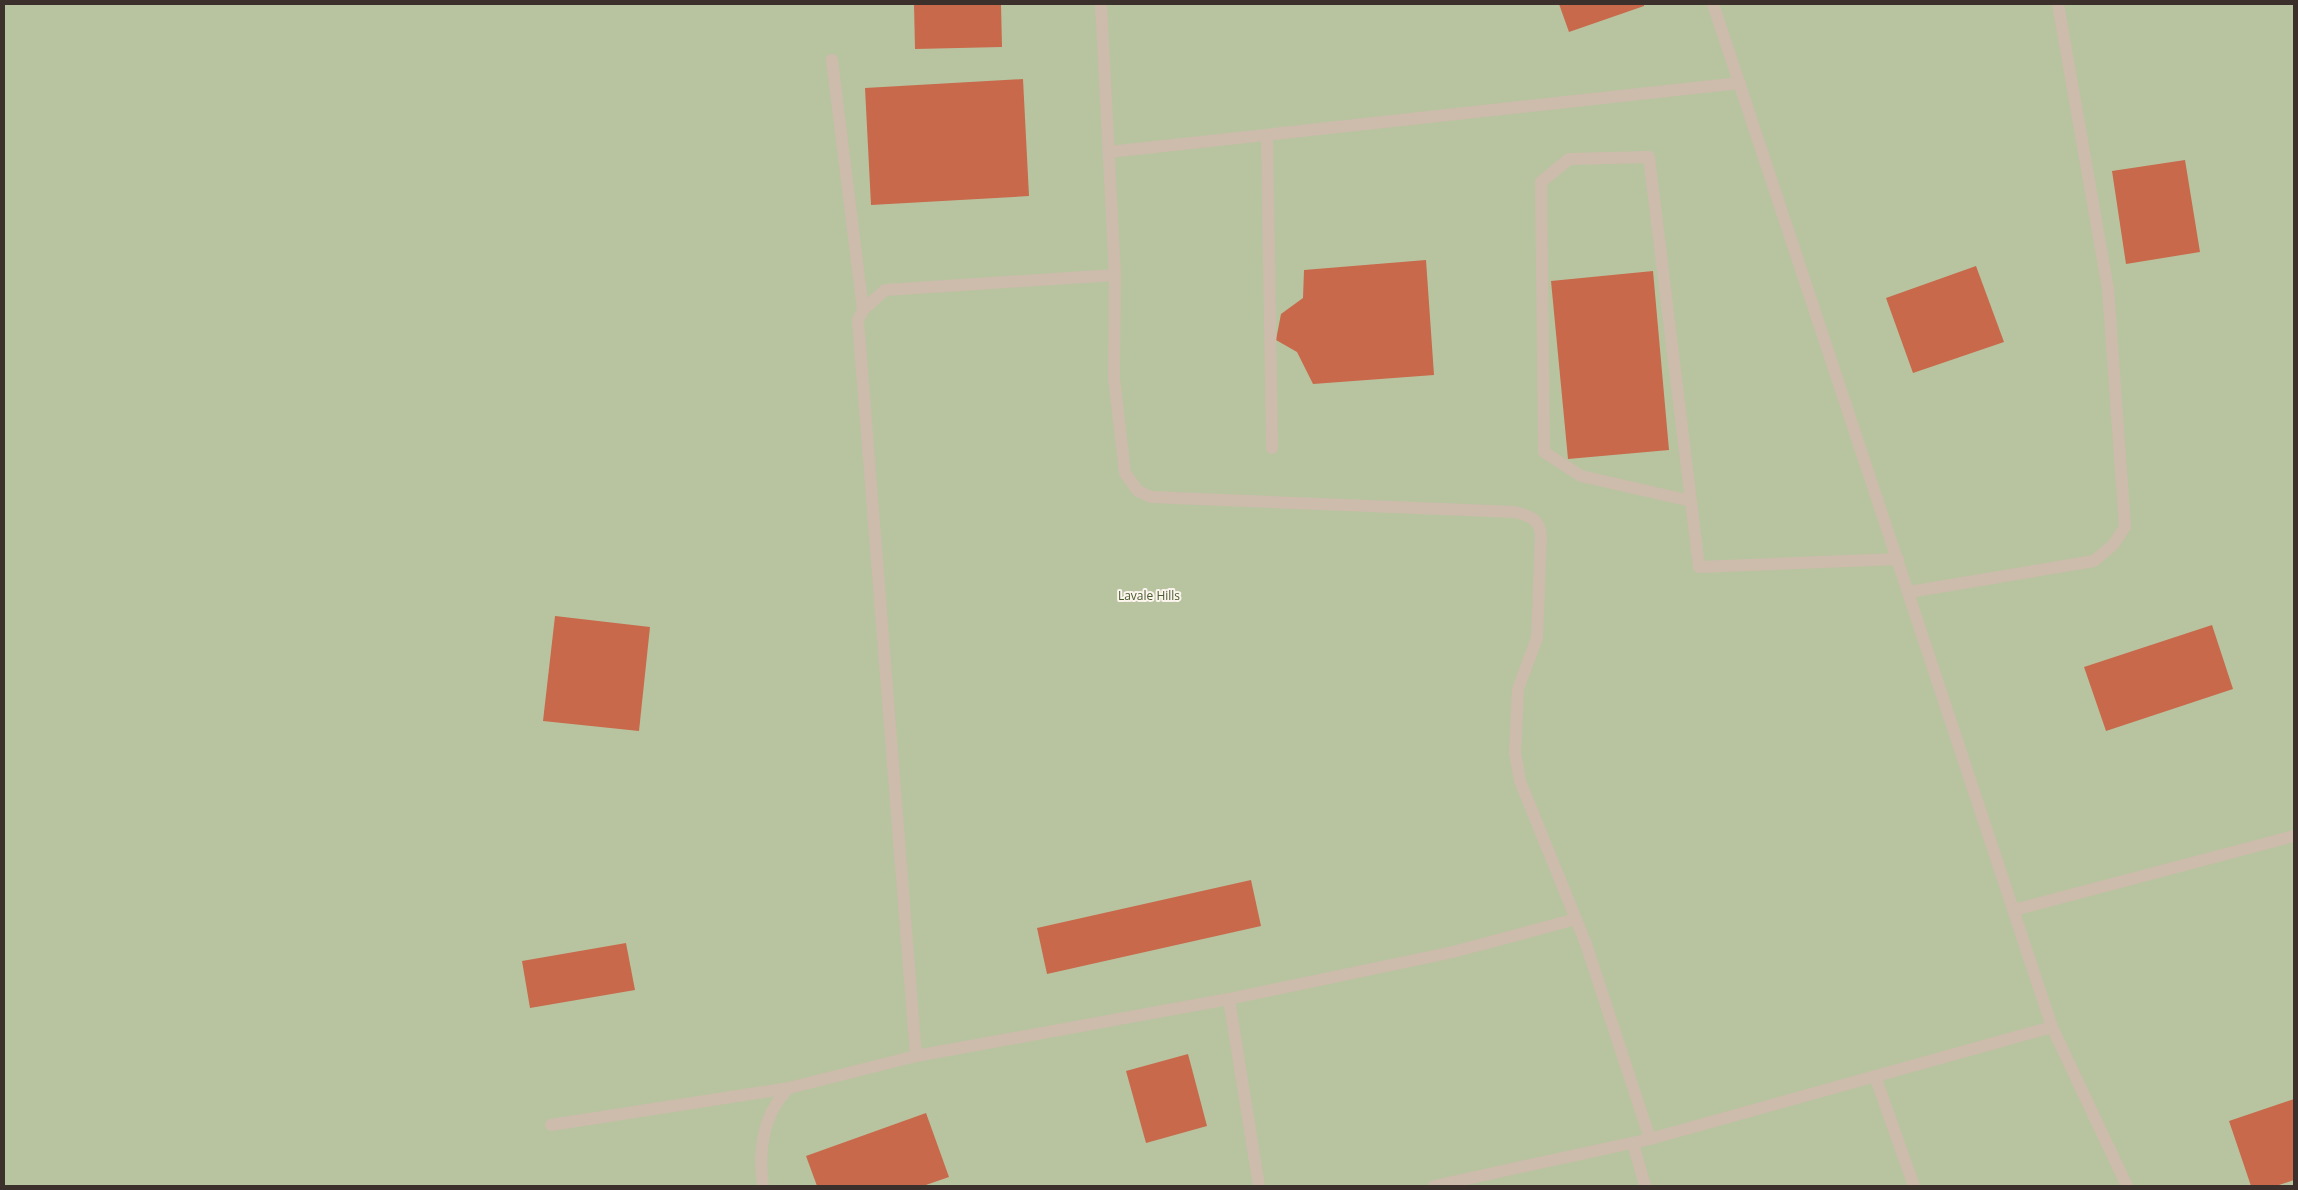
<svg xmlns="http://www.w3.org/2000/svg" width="2298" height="1190" viewBox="0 0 2298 1190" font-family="'Open Sans',sans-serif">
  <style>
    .green { fill: #b8c4a0 }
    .building { fill: #c8694b }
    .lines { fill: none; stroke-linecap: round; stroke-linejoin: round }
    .service { stroke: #cdbbac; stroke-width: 12 }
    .labels { text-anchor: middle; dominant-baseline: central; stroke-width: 4; stroke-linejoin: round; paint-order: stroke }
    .park-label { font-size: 12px; fill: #4a5a2e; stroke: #fbf5ee }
  </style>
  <rect width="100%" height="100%" fill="#f4ebe1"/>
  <rect class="green" x="4" y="4" width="2290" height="1182"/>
  <g class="building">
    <polygon points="914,4 1001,4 1002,47 915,49"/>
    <polygon points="1559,4 1644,4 1644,6 1569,32"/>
    <polygon points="1023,79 1029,196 871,205 865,88"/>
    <polygon points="2185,160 2200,252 2126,264 2112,171"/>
    <polygon points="1426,260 1434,375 1313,384 1297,352 1276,340 1281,314 1303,298 1304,270"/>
    <polygon points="1976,266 2004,342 1913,373 1886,298"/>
    <polygon points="1653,271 1669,450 1568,459 1551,281"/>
    <polygon points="555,616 650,627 639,731 543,721"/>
    <polygon points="2212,625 2233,689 2106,731 2084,667"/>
    <polygon points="1251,880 1261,926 1047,974 1037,928"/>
    <polygon points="626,943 635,990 530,1008 522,961"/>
    <polygon points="1188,1054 1207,1126 1146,1143 1126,1071"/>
    <polygon points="2294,1099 2294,1180 2276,1186 2251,1186 2229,1121"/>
    <polygon points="926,1113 949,1177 923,1186 817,1186 806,1156"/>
  </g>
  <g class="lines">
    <g class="service">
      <polyline points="1101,4 1115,275 885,290 863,310 858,320 916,1056 1229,999 1259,1186"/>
      <polyline points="1713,4 2052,1027 2127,1186"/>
      <polyline points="832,60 863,310"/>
      <polyline points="1267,135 1272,448"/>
      <polyline points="1109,152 1740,83"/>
      <path d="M 1115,275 L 1114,378 L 1125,473 L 1138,491 L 1151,497 L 1515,512 C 1530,516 1540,519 1541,536 L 1537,638 L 1518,689 L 1515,753 L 1520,781 L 1586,944 L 1650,1139"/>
      <polyline points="1691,501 1581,476 1544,452 1541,182 1569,159 1649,157 1699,567 1898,559"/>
      <polyline points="1909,592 2094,561 2113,545 2125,527 2108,289 2058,4"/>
      <polyline points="2014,910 2294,836"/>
      <polyline points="1229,999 1453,952 1576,919"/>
      <polyline points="1875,1076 1914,1186"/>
      <polyline points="551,1125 789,1088"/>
      <polyline points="1633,1143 1645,1186"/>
      <path d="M 763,1186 C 758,1151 763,1113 789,1088 L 916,1056"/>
      <polyline points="1434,1186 1650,1139 2052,1027"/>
    </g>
  </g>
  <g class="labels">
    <g class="park-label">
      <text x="1149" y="595">Lavale Hills</text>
    </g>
  </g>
  <rect width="2298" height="1190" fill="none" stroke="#3b302b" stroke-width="10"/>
</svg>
